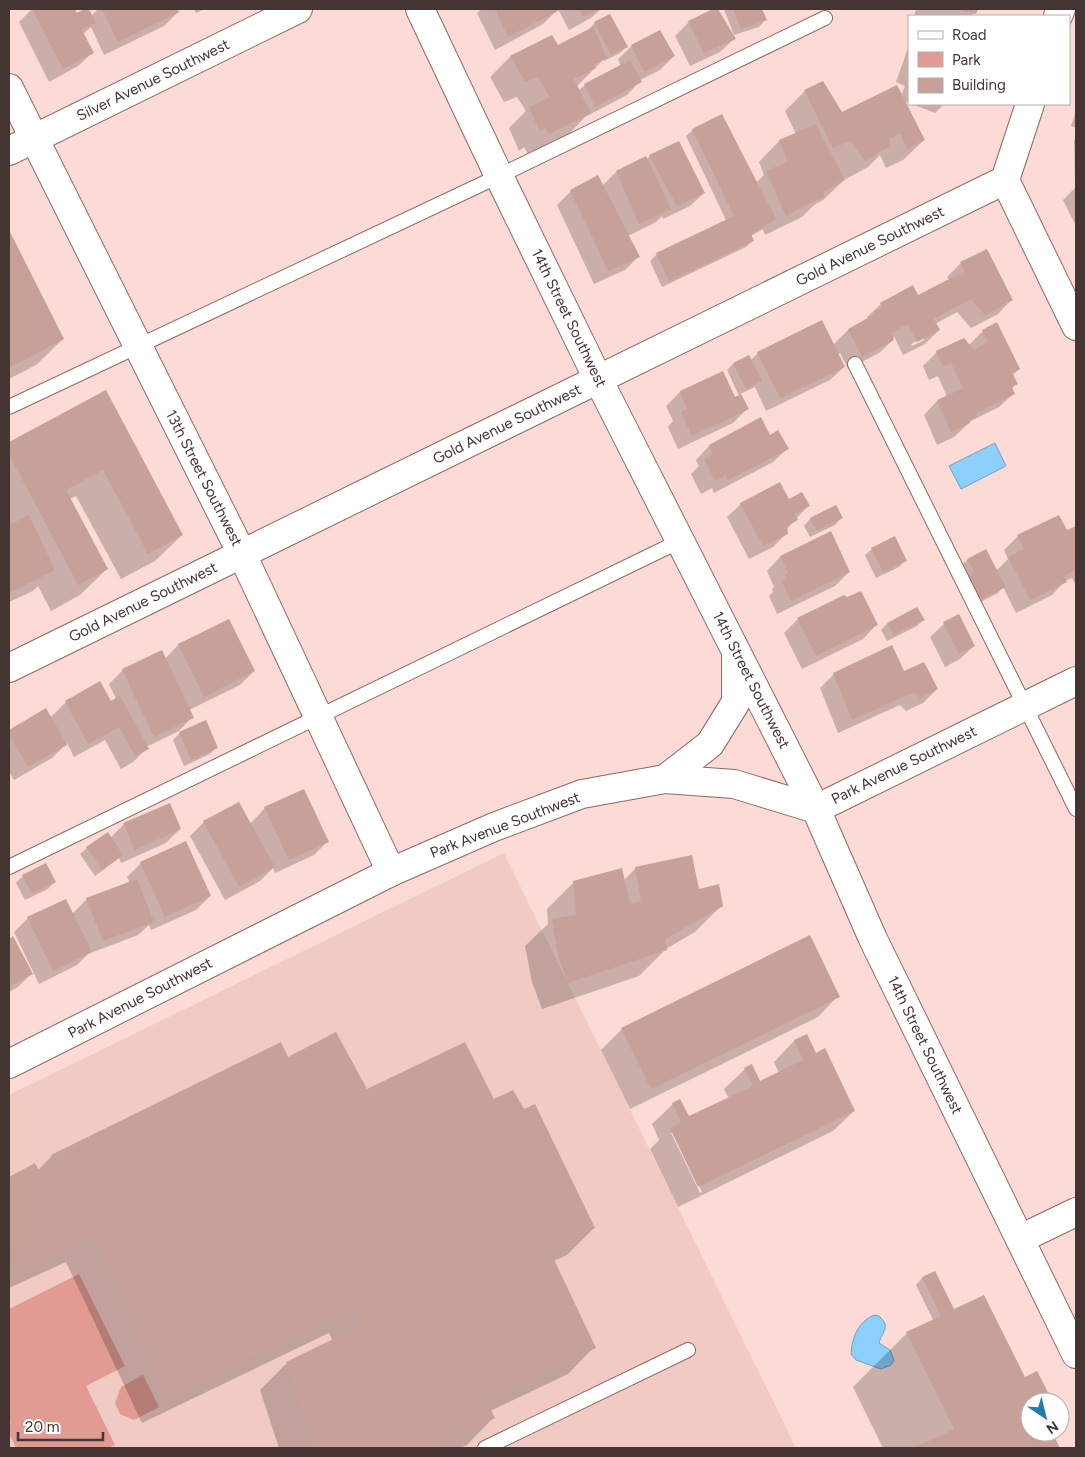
<svg xmlns="http://www.w3.org/2000/svg" width="1085" height="1457" viewBox="0 0 1085 1457" font-family="Figtree,sans-serif">
  <style>
    .built { fill: #f2cac4 }
    .green { fill: #e19b92 }
    .water { fill: #8ad0fa; stroke: #75a1be }
    .shadow { fill: #0003; fill-rule: evenodd }
    .building { fill: #c8a09a }
    .lines { fill: none; stroke-linecap: round; stroke-linejoin: round }
    .service-casing { stroke: #8e6964; stroke-width: 16 }
    .minor-casing { stroke: #8e6964; stroke-width: 30 }
    .tertiary-casing { stroke: #8e6964; stroke-width: 30 }
    .service { stroke: #fff; stroke-width: 14 }
    .minor { stroke: #fff; stroke-width: 28 }
    .tertiary { stroke: #fff; stroke-width: 28 }
    .labels { text-anchor: middle; dominant-baseline: central; stroke-width: 5; stroke-linejoin: round; paint-order: stroke }
    .street-label { font-size: 15px; fill: #443432; stroke: #fff }
  </style>
  <rect width="100%" height="100%" fill="#fcdad5"/>
  <polygon class="built" points="504,853 796,1448 9,1448 9,1095"/>
  <g class="green">
    <polygon points="79,1274 125,1366 86,1386 115,1445 108,1448 16,1448 9,1433 9,1424 11,1423 9,1418 9,1309"/>
    <polygon points="143,1375 159,1407 134,1420 120,1414 115,1403 121,1387"/>
  </g>
  <g class="water">
    <polygon points="995,443 1006,466 961,489 949,466"/>
    <path d="M 874,1315 L 879,1316 C 891,1327 883,1330 879,1343 L 890,1350 L 894,1360 L 891,1365 L 881,1369 L 856,1360 L 851,1354 C 852,1337 858,1322 874,1315 Z"/>
  </g>
  <g class="shadow">
    <polygon points="32,9 73,9 76,14 88,9 91,16 98,9 176,9 178,12 164,26 104,55 91,27 83,34 92,53 78,66 49,82 19,22"/>
    <polygon points="194,9 204,9 196,13"/>
    <polygon points="481,9 601,9 591,18 569,30 558,9 543,24 495,50 477,13"/>
    <polygon points="717,9 734,39 720,52 690,66 675,36 689,22"/>
    <polygon points="724,9 761,9 765,20 759,27 734,35"/>
    <polygon points="916,9 976,9 972,16 914,16"/>
    <polygon points="595,23 626,47 620,53 604,61 603,60 576,87 578,91 585,85 621,66 618,59 632,46 674,56 660,70 640,80 640,81 627,95 585,117 569,134 528,154 524,147 519,151 509,128 526,111 517,97 504,102 490,77 510,57 551,37 558,46 588,30"/>
    <polygon points="909,45 909,103 904,101 924,140 903,160 886,168 880,155 868,167 844,180 823,200 814,205 802,217 765,235 763,229 751,236 752,241 746,247 662,287 650,261 657,254 726,220 686,136 693,130 756,183 764,175 759,162 779,141 796,134 785,111 805,91 842,114 901,96 905,86 896,82"/>
    <polygon points="912,104 944,104 935,113"/>
    <polygon points="1076,111 1076,128 1071,126"/>
    <polygon points="1076,138 1076,183 1075,183 1074,140"/>
    <polygon points="650,156 704,193 690,206 663,219 662,216 656,222 628,236 639,256 625,270 594,284 557,205 571,191 602,186 616,172 645,158 646,160"/>
    <polygon points="1076,187 1076,226 1063,200"/>
    <polygon points="9,233 63,339 36,365 9,379"/>
    <path d="M 961,263 L 1011,300 L 998,314 L 971,328 L 957,312 L 935,324 L 939,330 L 925,344 L 903,355 L 894,336 L 893,340 L 879,353 L 848,369 L 840,353 L 838,354 L 844,367 L 830,380 L 766,411 L 755,387 L 740,394 L 747,409 L 733,423 L 678,449 L 668,427 L 673,421 L 666,406 L 680,392 L 722,372 L 735,398 L 739,396 L 727,370 L 733,364 L 751,360 L 758,353 L 833,345 L 848,330 L 868,319 L 867,317 L 881,304 L 918,296 L 949,280 L 947,277 ZM 924,337 L 924,340 L 912,346 L 911,344 Z"/>
    <polygon points="983,331 1019,369 1012,376 1016,384 1011,389 1013,394 999,407 971,421 954,437 937,445 924,415 937,401 947,397 938,376 929,380 923,366 937,352 963,340 968,346"/>
    <polygon points="106,392 182,535 155,561 121,579 76,496 70,499 107,569 80,595 51,611 38,586 33,591 9,602 9,443"/>
    <polygon points="761,419 769,437 787,449 773,462 714,493 712,488 701,494 691,474 699,466 696,460 709,446"/>
    <polygon points="741,504 808,506 786,530 787,533 773,547 749,559 727,517"/>
    <polygon points="835,507 841,518 835,525 810,537 804,526 810,519"/>
    <polygon points="1058,516 1066,532 1076,527 1076,586 1072,578 1065,581 1052,595 1016,613 1003,587 998,593 971,607 961,566 967,560 996,571 1008,559 1004,550 1018,536"/>
    <polygon points="830,533 849,572 835,586 777,614 769,596 773,592 772,589 774,587 767,571 780,557"/>
    <polygon points="872,549 906,560 899,567 876,578 865,555"/>
    <polygon points="798,619 876,625 863,639 802,669 784,633"/>
    <polygon points="229,620 254,671 240,685 189,710 192,717 179,731 146,747 147,748 133,762 121,769 105,740 74,757 67,743 52,758 14,780 9,772 9,731 46,710 50,718 66,702 110,702 116,699 109,684 123,670 161,652 165,659 178,645"/>
    <polygon points="923,620 917,626 887,641 881,630 887,624"/>
    <polygon points="944,624 974,646 960,659 945,667 930,637"/>
    <polygon points="904,672 937,689 923,703 906,711 900,705 838,733 820,688 834,674"/>
    <polygon points="180,733 216,748 210,754 184,766 173,740"/>
    <polygon points="239,804 250,824 265,808 327,842 314,855 275,873 273,868 260,881 225,900 190,836 204,822"/>
    <polygon points="124,824 180,829 166,843 121,863 119,858 95,876 80,854 87,848 110,838"/>
    <polygon points="141,863 210,896 196,910 151,930 149,925 138,935 88,954 77,965 39,984 14,932 28,918 72,914 87,899 130,883 127,877"/>
    <polygon points="636,868 699,891 722,905 695,932 666,949 639,976 542,1009 532,982 525,946 548,924 547,909 574,882 623,881"/>
    <polygon points="23,876 54,882 48,889 25,900 16,883"/>
    <polygon points="12,938 31,974 18,987 9,992 9,940"/>
    <polygon points="838,996 818,1017 630,1109 601,1050 622,1029"/>
    <path d="M 806,1036 L 815,1055 L 854,1111 L 833,1131 L 678,1207 L 650,1149 L 659,1140 L 652,1124 L 673,1104 L 688,1118 L 729,1099 L 724,1089 L 745,1069 L 760,1083 L 779,1073 L 774,1062 L 794,1041 ZM 671,1133 L 674,1133 L 702,1192 L 700,1193 Z"/>
    <polygon points="287,1059 367,1091 493,1100 594,1228 567,1255 554,1261 594,1347 568,1374 490,1411 493,1418 467,1445 460,1448 279,1448 260,1390 287,1363 333,1341 329,1333 142,1423 66,1262 9,1288 9,1178 35,1165 38,1170 52,1156"/>
    <polygon points="934,1272 953,1311 1024,1379 1051,1402 1030,1402 1030,1432 1060,1432 1053,1437 1058,1448 883,1448 853,1387 907,1333 933,1320 916,1285 922,1278"/>
  </g>
  <g class="building">
    <polygon points="32,9 75,9 77,13 84,9 89,9 96,23 82,30 94,53 63,69"/>
    <polygon points="102,9 178,9 179,12 118,42"/>
    <polygon points="495,9 557,9 558,11 508,37"/>
    <polygon points="579,9 599,9 583,17"/>
    <polygon points="713,9 718,9 736,39 704,53 688,21"/>
    <polygon points="733,9 762,9 767,20 741,29"/>
    <polygon points="957,9 978,9 976,14"/>
    <polygon points="610,14 628,47 611,55 594,22"/>
    <polygon points="593,27 607,58 594,64 596,68 574,79 591,113 549,134 545,128 540,132 529,107 550,97 538,77 525,82 510,56 552,35 558,45"/>
    <polygon points="660,30 675,56 644,72 631,45"/>
    <polygon points="630,60 642,82 595,107 584,84"/>
    <polygon points="823,81 842,112 897,85 925,140 907,149 900,134 889,139 890,146 865,161 851,141 833,148 804,90"/>
    <polygon points="722,114 776,219 751,234 754,241 669,281 656,253 734,216 692,129"/>
    <polygon points="816,124 845,180 824,191 824,196 786,216 766,171 788,162 779,140"/>
    <polygon points="679,141 705,193 677,206 649,155"/>
    <polygon points="646,156 671,209 639,224 616,171"/>
    <polygon points="598,175 640,257 608,271 570,190"/>
    <polygon points="9,230 64,339 9,368"/>
    <polygon points="987,249 1013,300 985,315 971,299 934,319 940,330 917,342 908,324 891,333 894,340 862,357 848,329 875,314 874,312 883,307 880,303 913,285 918,295 965,271 960,262"/>
    <polygon points="822,320 845,367 780,398 757,352"/>
    <polygon points="997,322 1020,369 1012,373 1018,384 1012,387 1015,394 976,413 977,417 969,420 970,423 951,432 937,400 963,388 951,363 943,367 936,351 964,338 974,350 988,342 982,330"/>
    <polygon points="749,355 762,381 746,389 733,363"/>
    <polygon points="723,371 735,397 741,394 749,409 692,436 681,412 687,409 680,391"/>
    <polygon points="106,390 183,535 148,554 103,470 66,490 108,569 78,585 9,454 9,442"/>
    <polygon points="761,417 770,435 778,430 789,449 728,480 726,475 715,481 704,459 713,454 709,445"/>
    <polygon points="780,482 789,499 802,492 810,506 795,514 798,520 787,526 788,534 763,546 740,503"/>
    <polygon points="836,505 843,518 817,531 810,518"/>
    <polygon points="29,515 55,570 9,593 9,525"/>
    <polygon points="1059,515 1067,530 1076,526 1076,570 1064,576 1067,582 1030,600 1008,557 1024,549 1017,535"/>
    <polygon points="831,531 850,572 791,601 782,582 787,579 785,574 788,573 780,556"/>
    <polygon points="895,536 907,561 883,572 871,548"/>
    <polygon points="986,549 1006,587 978,601 965,576 974,572 967,559"/>
    <polygon points="861,591 878,625 816,656 797,618 844,595 847,597"/>
    <polygon points="917,607 925,620 894,635 887,623"/>
    <polygon points="959,614 975,646 959,654 943,622"/>
    <polygon points="229,619 255,671 204,697 178,644"/>
    <polygon points="892,645 904,671 924,662 938,689 920,698 914,692 852,720 833,673"/>
    <polygon points="162,650 194,718 154,737 122,669"/>
    <polygon points="100,681 111,701 120,696 149,749 135,756 119,727 88,744 65,701"/>
    <polygon points="46,708 67,745 28,767 9,734 9,730"/>
    <polygon points="206,720 218,748 191,760 179,732"/>
    <polygon points="304,789 329,842 289,860 264,807"/>
    <polygon points="239,802 275,867 239,887 203,821"/>
    <polygon points="170,803 181,829 135,850 123,823"/>
    <polygon points="108,832 123,855 102,870 86,847"/>
    <polygon points="186,841 211,896 165,917 140,862"/>
    <polygon points="692,855 699,889 719,884 723,906 665,939 667,950 568,983 558,955 552,919 576,915 573,881 622,868 630,904 641,901 635,867"/>
    <polygon points="46,863 56,882 32,894 22,875"/>
    <polygon points="137,879 154,922 103,941 86,898"/>
    <polygon points="66,899 92,952 53,971 27,917"/>
    <polygon points="810,935 840,997 651,1089 621,1028"/>
    <polygon points="13,936 33,974 9,987 9,939"/>
    <polygon points="336,1032 367,1089 465,1042 494,1099 513,1090 524,1109 535,1104 595,1228 550,1251 596,1348 486,1400 495,1418 432,1448 314,1448 286,1362 364,1324 355,1308 169,1397 92,1236 19,1270 9,1249 9,1177 35,1163 40,1173 55,1164 51,1155 281,1042 288,1057"/>
    <polygon points="807,1034 816,1053 825,1048 855,1111 698,1187 670,1128 681,1122 672,1103 680,1099 689,1116 753,1086 744,1068 752,1064 760,1081 803,1060 794,1040"/>
    <polygon points="935,1271 954,1309 984,1295 1025,1377 1037,1371 1053,1402 1030,1402 1030,1432 1058,1432 1053,1434 1060,1448 914,1448 954,1429 906,1332 941,1316 922,1277"/>
    <polygon points="1060,1417 1065,1428 1060,1431"/>
  </g>
  <g class="lines">
    <defs>
      <g id="service">
        <polyline points="855,364 1076,809"/>
        <polyline points="9,407 499,176 825,18"/>
        <polyline points="9,867 680,541"/>
        <polyline points="485,1448 688,1350"/>
      </g>
      <g id="minor">
        <polyline points="1058,16 1061,9"/>
        <polyline points="9,88 242,554 391,872"/>
        <polyline points="9,151 298,9"/>
        <polyline points="1005,180 1076,326"/>
        <polyline points="1005,180 1030,104"/>
        <polyline points="9,668 1005,180"/>
        <polyline points="1020,1239 1076,1212"/>
      </g>
      <g id="tertiary">
        <polyline points="420,9 499,176 598,379 816,809 873,939 1076,1354"/>
        <polyline points="665,779 710,744 736,702 736,655"/>
        <polyline points="9,1064 391,872 494,827 582,794 665,779 734,784 816,809 1076,681"/>
      </g>
    </defs>
    <use href="#service" class="service-casing"/>
    <use href="#minor" class="minor-casing"/>
    <use href="#tertiary" class="tertiary-casing"/>
    <use href="#service" class="service"/>
    <use href="#minor" class="minor"/>
    <use href="#tertiary" class="tertiary"/>
  </g>
  <g class="labels">
    <g class="street-label">
      <text transform="translate(153 80) rotate(-26)">Silver Avenue Southwest</text>
      <text transform="translate(870 246) rotate(-26)">Gold Avenue Southwest</text>
      <text transform="translate(569 318) rotate(64)">14th Street Southwest</text>
      <text transform="translate(507 424) rotate(-26)">Gold Avenue Southwest</text>
      <text transform="translate(204 478) rotate(63)">13th Street Southwest</text>
      <text transform="translate(143 602) rotate(-26)">Gold Avenue Southwest</text>
      <text transform="translate(751 680) rotate(63)">14th Street Southwest</text>
      <text transform="translate(904 765) rotate(-26)">Park Avenue Southwest</text>
      <text transform="translate(505 825) rotate(-21)">Park Avenue Southwest</text>
      <text transform="translate(140 998) rotate(-27)">Park Avenue Southwest</text>
      <text transform="translate(925 1045) rotate(64)">14th Street Southwest</text>
    </g>
  </g>
  <rect width="1085" height="1457" fill="none" stroke="#443432" stroke-width="20"/>
  <rect x="908" y="15" width="162" height="90" fill="#ffffff" stroke="#b4aead"/>
  <rect x="918" y="31" width="25" height="8" fill="#ffffff" stroke="#b4aead"/>
  <text x="952" y="40" font-size="15" fill="#443432">Road</text>
  <rect x="918" y="52" width="25" height="15" fill="#e19b92" stroke="#b4aead"/>
  <text x="952" y="65" font-size="15" fill="#443432">Park</text>
  <rect x="918" y="78" width="25" height="15" fill="#c8a09a" stroke="#b4aead"/>
  <text x="952" y="90" font-size="15" fill="#443432">Building</text>
  <g transform="translate(1045 1417) rotate(145)"><circle r="24" fill="#ffffff" stroke="#b4aead"/>
  <path d="M0-4L9 19L0 12L-9 19Z" fill="#227eac"/>
  <text y="-8" font-size="14" font-weight="bold" text-anchor="middle" fill="#443432">N</text>
  </g>
  <path d="M18 1432v8h85v-8" fill="none" stroke="#443432" stroke-width="2.5"/>
  <text x="25" y="1432" font-size="15" fill="#443432" stroke="#ffffff" stroke-width="4" paint-order="stroke">20 m</text>
</svg>
